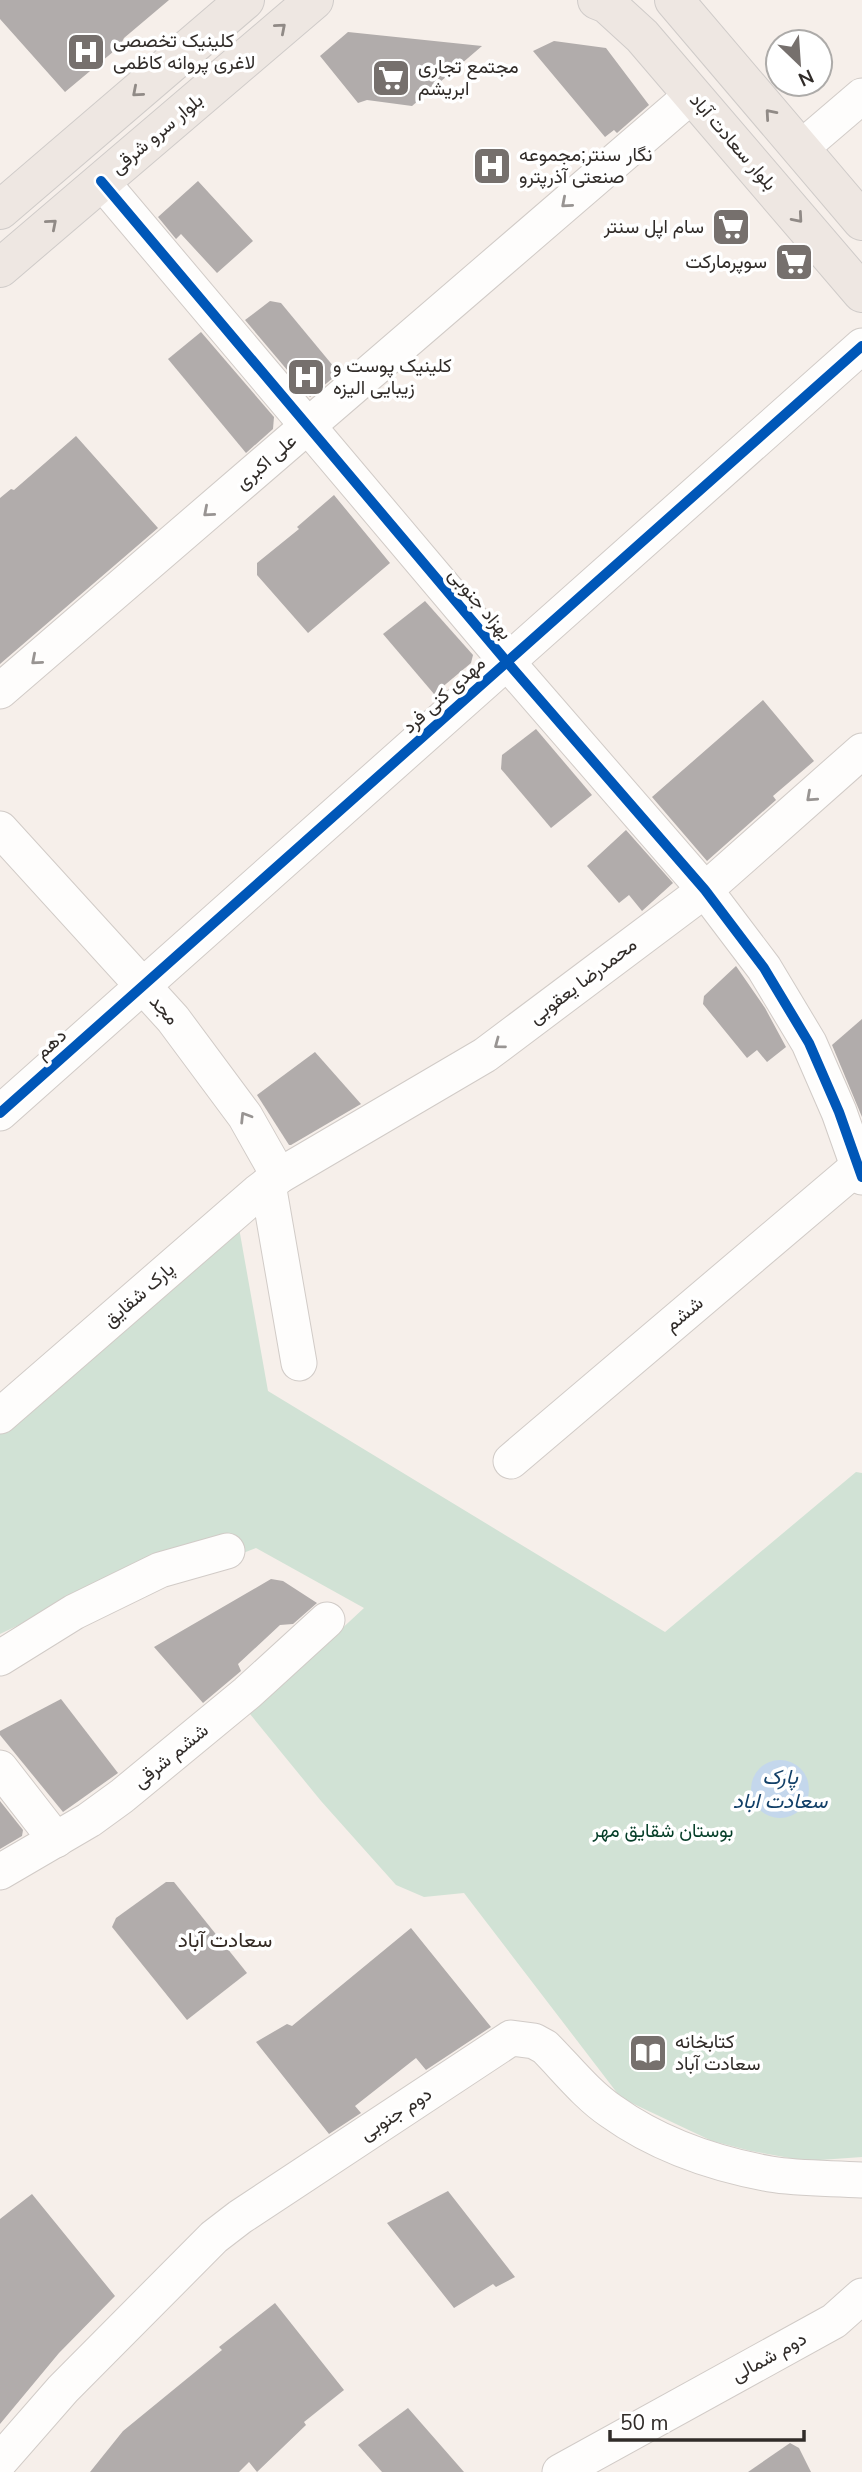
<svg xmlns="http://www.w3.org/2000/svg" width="862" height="2472" viewBox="0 0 862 2472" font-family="'Nunito Sans',Vazirmatn,sans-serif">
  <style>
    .green { fill: #d1e2d5 }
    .water { fill: #c4d7ec }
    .building { fill: #b1acab }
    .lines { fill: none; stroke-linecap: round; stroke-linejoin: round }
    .minor-casing { stroke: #d1cbc7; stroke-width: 37 }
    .major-casing { stroke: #cfcbc9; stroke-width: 40 }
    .minor { stroke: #fefdfc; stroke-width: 35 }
    .major { stroke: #eee7e2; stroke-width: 38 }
    .cycleway-casing { stroke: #fff; stroke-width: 15 }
    .cycleway { stroke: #0057b8; stroke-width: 10 }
    .oneway { stroke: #908a86 }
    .oneway2 { stroke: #989492 }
    .labels { text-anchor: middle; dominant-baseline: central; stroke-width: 7; stroke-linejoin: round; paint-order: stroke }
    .poi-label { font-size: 19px; fill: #312c29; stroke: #fff; text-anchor: start }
    .street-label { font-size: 19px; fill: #312c29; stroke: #fff }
    .park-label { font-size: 19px; fill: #053e28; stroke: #fff }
    .water-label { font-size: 21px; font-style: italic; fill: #124068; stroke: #fff }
    .neighbourhood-label { font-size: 21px; fill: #342a24; stroke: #fff }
  </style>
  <rect width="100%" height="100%" fill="#f6efea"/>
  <polygon class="green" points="239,1228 268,1391 665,1632 856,1472 862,1473 862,2157 806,2161 751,2151 712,2141 621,2098 464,1893 424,1897 396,1885 321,1801 250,1714 364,1608 256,1548 238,1555 184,1546 0,1634 0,1431"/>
  <circle class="water" cx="780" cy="1789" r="29"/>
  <g class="building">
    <polygon points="0,0 169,0 124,38 120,46 65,92 0,19"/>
    <polygon points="348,32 482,46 412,106 367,100 358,103 320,56"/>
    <polygon points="554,41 606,48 649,105 617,133 614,130 605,137 533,51"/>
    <polygon points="198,181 253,241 217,273 181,234 176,239 158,217"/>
    <polygon points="270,301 281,303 339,373 310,397 245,320"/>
    <polygon points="201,332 274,417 273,429 246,453 168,359"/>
    <polygon points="76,436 158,528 0,664 0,498 11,489 14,490"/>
    <polygon points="334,495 390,563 308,633 257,575 257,563 299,529 297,527"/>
    <polygon points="425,601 473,655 471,663 434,694 383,634"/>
    <polygon points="763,700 814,761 773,796 776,800 707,861 652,797"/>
    <polygon points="536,729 592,795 551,828 501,769 502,755"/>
    <polygon points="626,830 673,883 642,911 629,895 619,903 587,866"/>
    <polygon points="736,966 765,1008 786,1047 767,1062 757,1050 747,1058 703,1004 704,996"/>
    <polygon points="862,1019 862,1117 832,1045"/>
    <polygon points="315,1052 361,1104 291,1145 289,1145 257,1095"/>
    <polygon points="271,1579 283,1581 317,1603 293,1624 280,1625 238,1664 241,1671 203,1703 154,1647"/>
    <polygon points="61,1699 118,1773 63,1812 0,1735 0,1731"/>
    <polygon points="0,1801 23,1830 22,1836 0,1849"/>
    <polygon points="166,1882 174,1882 247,1973 187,2020 112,1927 116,1918"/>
    <polygon points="411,1928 491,2027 426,2070 416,2058 355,2106 361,2113 329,2134 256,2042 287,2024 292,2026"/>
    <polygon points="448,2191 515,2277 496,2287 493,2284 454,2308 387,2223"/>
    <polygon points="32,2194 115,2296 59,2353 0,2424 0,2219"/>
    <polygon points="275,2303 344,2390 304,2422 306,2425 257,2472 249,2462 239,2472 90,2472 123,2431 222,2350 219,2347"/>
    <polygon points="408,2408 464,2472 382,2472 358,2445"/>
    <polygon points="790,2443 799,2448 811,2472 748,2472"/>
  </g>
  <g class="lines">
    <defs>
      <g id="minor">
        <polyline points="800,149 862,96"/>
        <polyline points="101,181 507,662 705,890 764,968 809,1043 839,1112 862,1177"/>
        <polyline points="0,691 692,95"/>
        <polyline points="0,829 173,1019 245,1116 279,1176"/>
        <polyline points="0,1113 862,346"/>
        <polyline points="268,1184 299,1363"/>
        <polyline points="0,1416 258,1192 279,1176 485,1055 705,890 862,751"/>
        <polyline points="511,1461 862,1163"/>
        <polyline points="0,1658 74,1612 160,1570 227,1551"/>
        <polyline points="0,1768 56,1840"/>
        <polyline points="0,1872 89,1820 122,1796 247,1693 327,1620"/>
        <path d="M 0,2461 L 63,2389 L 214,2237 L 240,2217 L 511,2038 L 534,2041 L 545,2047 C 566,2068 586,2094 611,2111 C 657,2144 715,2164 770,2174 C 800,2179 832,2178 862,2180"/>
        <polyline points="560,2472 834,2321 862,2296"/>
      </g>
      <g id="major">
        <polyline points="597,0 607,4 642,36 862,293"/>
        <polyline points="674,0 862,221"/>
        <polyline points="0,210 245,0"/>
        <polyline points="0,268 314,0"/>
      </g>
    </defs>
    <use href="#minor" class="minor-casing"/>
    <use href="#major" class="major-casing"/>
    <use href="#minor" class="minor"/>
    <use href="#major" class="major"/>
    <defs>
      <g id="cycleway">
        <polyline points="101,181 507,662 705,890 764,968 809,1043 839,1112 862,1177"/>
        <polyline points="0,1113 862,346"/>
      </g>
    </defs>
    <use href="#cycleway" class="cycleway-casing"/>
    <use href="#cycleway" class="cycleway"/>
  </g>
  <defs><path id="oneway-chevron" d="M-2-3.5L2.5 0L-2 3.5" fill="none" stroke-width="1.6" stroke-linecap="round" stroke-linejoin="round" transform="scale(1.75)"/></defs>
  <g class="oneway">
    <use href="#oneway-chevron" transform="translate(281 28) rotate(-41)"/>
    <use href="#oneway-chevron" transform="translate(137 92) rotate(139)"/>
    <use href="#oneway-chevron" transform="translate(770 114) rotate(-131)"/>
    <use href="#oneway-chevron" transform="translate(798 218) rotate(49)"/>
    <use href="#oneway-chevron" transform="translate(52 224) rotate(-41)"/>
  </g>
  <g class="oneway2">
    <use href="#oneway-chevron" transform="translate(566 203) rotate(139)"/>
    <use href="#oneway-chevron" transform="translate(208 512) rotate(139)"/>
    <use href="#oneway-chevron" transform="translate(36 660) rotate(139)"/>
    <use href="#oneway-chevron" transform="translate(811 797) rotate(138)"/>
    <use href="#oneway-chevron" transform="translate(499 1044) rotate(143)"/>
    <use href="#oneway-chevron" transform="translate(245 1117) rotate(-122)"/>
  </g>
  <defs>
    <symbol id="hospital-square" viewBox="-11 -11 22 22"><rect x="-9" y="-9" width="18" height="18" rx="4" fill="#76706d" stroke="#fff"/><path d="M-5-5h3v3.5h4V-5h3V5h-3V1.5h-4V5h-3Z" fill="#fff"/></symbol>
    <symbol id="supermarket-square" viewBox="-11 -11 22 22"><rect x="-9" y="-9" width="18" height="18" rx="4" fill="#76706d" stroke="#fff"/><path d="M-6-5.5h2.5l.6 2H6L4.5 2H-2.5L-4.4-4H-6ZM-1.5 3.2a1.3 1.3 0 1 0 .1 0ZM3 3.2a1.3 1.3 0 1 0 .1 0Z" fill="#fff"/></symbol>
    <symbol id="library-square" viewBox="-11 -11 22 22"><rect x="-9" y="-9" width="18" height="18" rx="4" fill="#76706d" stroke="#fff"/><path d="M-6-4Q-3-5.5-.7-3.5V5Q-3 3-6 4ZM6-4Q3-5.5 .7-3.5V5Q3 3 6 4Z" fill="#fff"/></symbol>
  </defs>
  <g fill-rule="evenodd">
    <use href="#hospital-square" x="64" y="30" width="44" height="44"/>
    <use href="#supermarket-square" x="369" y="56" width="44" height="44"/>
    <use href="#hospital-square" x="470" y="144" width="44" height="44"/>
    <use href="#supermarket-square" x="709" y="205" width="44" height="44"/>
    <use href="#supermarket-square" x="772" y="240" width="44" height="44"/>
    <use href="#hospital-square" x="284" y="355" width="44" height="44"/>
    <use href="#library-square" x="626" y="2031" width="44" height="44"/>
  </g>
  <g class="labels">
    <g class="poi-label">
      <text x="113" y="41">کلینیک تخصصی<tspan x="113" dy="22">لاغری پروانه کاظمی</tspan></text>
      <text x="418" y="67">مجتمع تجاری<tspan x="418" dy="22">ابریشم</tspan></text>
      <text x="519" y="155">نگار سنتر;مجموعه<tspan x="519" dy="22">صنعتی آذرپترو</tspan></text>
      <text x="704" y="227" text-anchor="end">سام اپل سنتر</text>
      <text x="767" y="262" text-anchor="end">سوپرمارکت</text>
      <text x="333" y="366">کلینیک پوست و<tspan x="333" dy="22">زیبایی الیزه</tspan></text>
      <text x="675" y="2042">کتابخانه<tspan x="675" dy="22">سعادت آباد</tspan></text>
    </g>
    <g class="street-label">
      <text transform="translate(157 134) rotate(-40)">بلوار سرو شرقی</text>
      <text transform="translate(733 142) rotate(49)">بلوار سعادت آباد</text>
      <text transform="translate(266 462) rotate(-41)">علی اکبری</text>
      <text transform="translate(480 604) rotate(50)">بهزاد جنوبی</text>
      <text transform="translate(444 695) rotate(-42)">مهدی کنی فرد</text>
      <text transform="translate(583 981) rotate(-37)">محمدرضا یعقوبی</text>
      <text transform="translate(164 1010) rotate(48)">مجد</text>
      <text transform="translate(51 1044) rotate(-42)">دهم</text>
      <text transform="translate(139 1295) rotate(-41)">پارک شقایق</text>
      <text transform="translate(684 1314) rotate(-40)">ششم</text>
      <text transform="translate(171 1756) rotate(-39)">ششم شرقی</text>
      <text transform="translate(396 2114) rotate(-33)">دوم جنوبی</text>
      <text transform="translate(769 2357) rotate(-29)">دوم شمالی</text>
    </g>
    <g class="park-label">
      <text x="663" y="1831">بوستان شقایق مهر</text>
    </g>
    <g class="water-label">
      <text x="780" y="1777">پارک<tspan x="780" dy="24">سعادت اباد</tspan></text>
    </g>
    <g class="neighbourhood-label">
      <text x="225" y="1940">سعادت آباد</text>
    </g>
  </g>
  <g transform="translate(799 63) rotate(155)"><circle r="33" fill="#ffffff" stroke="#adaba9" stroke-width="2"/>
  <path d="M0-5L12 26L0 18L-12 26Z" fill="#76706d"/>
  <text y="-10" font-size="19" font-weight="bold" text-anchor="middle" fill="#312c29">N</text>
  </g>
  <path d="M610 2430v10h194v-10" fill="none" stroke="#312c29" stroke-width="3.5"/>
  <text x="620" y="2430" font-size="21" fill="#312c29" stroke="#ffffff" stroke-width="5" paint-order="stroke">50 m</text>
</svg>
